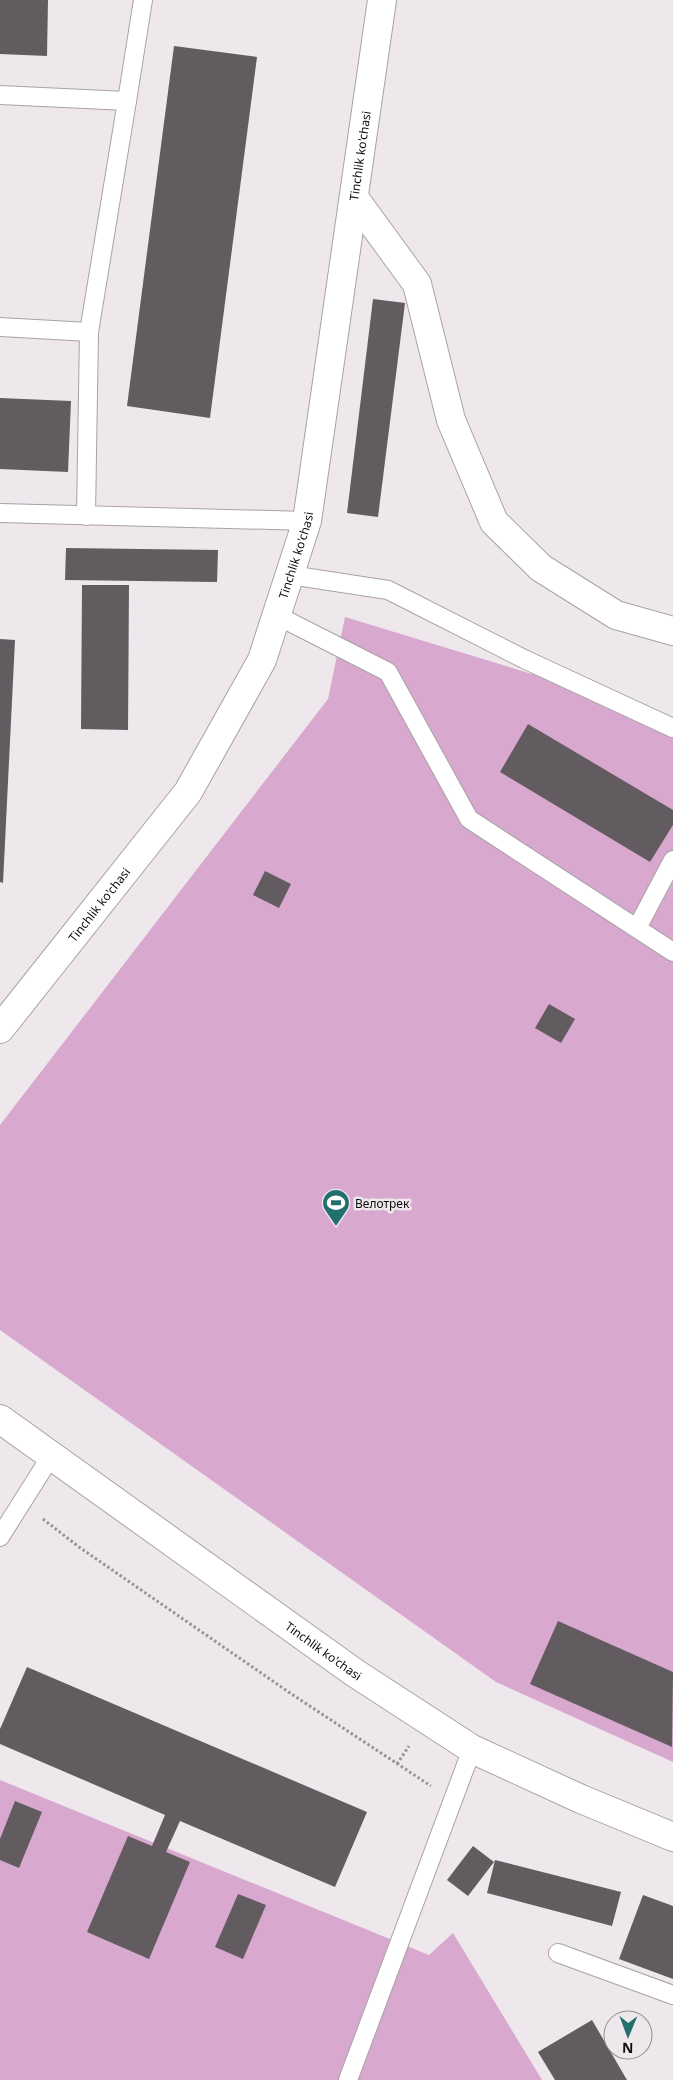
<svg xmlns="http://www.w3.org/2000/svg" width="673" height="2080" viewBox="0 0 673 2080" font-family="'Noto Sans',sans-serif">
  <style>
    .green { fill: #d8a8ce }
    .building { fill: #625c61 }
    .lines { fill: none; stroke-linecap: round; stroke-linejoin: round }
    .service-casing { stroke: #a8a2a7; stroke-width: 20 }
    .minor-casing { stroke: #a8a2a7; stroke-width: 30 }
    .tertiary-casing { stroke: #a8a2a7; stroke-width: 30 }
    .path { stroke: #989396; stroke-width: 3; stroke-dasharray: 2.5 2.5; stroke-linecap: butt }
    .service { stroke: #fff; stroke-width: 18 }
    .minor { stroke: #fff; stroke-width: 28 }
    .tertiary { stroke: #fff; stroke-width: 28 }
    .labels { text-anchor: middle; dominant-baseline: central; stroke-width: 5; stroke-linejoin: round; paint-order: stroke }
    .street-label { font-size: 12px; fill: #0e0c0d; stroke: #eee7ec }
    .poi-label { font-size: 12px; fill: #0e0c0d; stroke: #eee7ec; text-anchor: start }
  </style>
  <rect width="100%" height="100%" fill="#eee7ec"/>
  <g class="green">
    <polygon points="345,617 673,717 673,1762 496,1682 0,1330 0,1125 328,699"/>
    <polygon points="0,1780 429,1955 453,1933 542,2080 0,2080"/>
  </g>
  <g class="building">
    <polygon points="0,0 48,0 47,56 0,54"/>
    <polygon points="174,46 257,57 210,418 127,406"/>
    <polygon points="373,299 405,303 378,517 347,513"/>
    <polygon points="0,398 71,401 68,472 0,469"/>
    <polygon points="66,548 218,550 217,582 65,580"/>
    <polygon points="82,585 129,585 128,730 81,729"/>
    <polygon points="0,639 15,640 3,883 0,882"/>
    <polygon points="528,724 673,810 673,825 650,862 500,772"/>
    <polygon points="265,871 291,884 279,908 253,895"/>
    <polygon points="549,1004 575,1019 561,1043 535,1028"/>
    <polygon points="558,1621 673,1672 672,1747 530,1684"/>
    <polygon points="27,1667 367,1812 335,1887 180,1821 166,1852 190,1862 149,1959 87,1932 128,1836 152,1846 165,1815 0,1744 0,1729"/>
    <polygon points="15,1801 42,1812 19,1868 0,1860 0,1839"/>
    <polygon points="473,1846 494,1862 468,1896 447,1880"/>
    <polygon points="495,1860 621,1892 612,1926 487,1893"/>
    <polygon points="238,1894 266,1905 243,1959 215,1947"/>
    <polygon points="643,1895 673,1906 673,1979 619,1959"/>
    <polygon points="592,2020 627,2080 555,2080 538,2052"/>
  </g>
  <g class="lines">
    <defs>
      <g id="service">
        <polyline points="0,95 127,101 143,0"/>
        <polyline points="0,327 89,332"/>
        <polyline points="0,513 307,521"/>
        <polyline points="86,516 89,332 127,101"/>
        <polyline points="290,575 388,590 524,659 673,728"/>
        <polyline points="276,615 388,672 469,819 673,952"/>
        <polyline points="637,928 673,860"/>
        <polyline points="0,1537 51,1456"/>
        <polyline points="558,1953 673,1995"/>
        <polyline points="348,2080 472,1749"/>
      </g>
      <polyline id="minor" points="355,199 417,284 451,420 494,522 541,568 616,615 673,631"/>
      <g id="tertiary">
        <path id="s1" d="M 0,1029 L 188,792 L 262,660 L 307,521 L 382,0"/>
        <path id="s2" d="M 0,1419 L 355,1673 L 472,1749 L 581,1799 L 673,1837"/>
      </g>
    </defs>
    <use href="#service" class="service-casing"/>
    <use href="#minor" class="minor-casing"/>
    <use href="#tertiary" class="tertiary-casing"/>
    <g class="path">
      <polyline points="43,1519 79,1547 290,1693 431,1786"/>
      <polyline points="397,1764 409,1746"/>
    </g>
    <use href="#service" class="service"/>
    <use href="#minor" class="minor"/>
    <use href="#tertiary" class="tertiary"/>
  </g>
  <defs>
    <symbol id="stadium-pin" viewBox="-11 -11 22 30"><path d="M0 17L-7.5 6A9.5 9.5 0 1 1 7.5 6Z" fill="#236f6d" stroke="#eee7ec"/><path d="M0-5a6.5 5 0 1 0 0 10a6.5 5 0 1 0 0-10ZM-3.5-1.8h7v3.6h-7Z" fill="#fff"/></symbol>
  </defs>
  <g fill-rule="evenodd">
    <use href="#stadium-pin" x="320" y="1187" width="32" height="43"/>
  </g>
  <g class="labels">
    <g class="street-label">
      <text stroke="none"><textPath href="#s1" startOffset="969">Tinchlik ko'chasi</textPath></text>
      <text stroke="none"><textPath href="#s1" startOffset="564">Tinchlik ko'chasi</textPath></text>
      <text stroke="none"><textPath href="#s1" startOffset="159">Tinchlik ko'chasi</textPath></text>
      <text stroke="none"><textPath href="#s2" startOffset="398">Tinchlik ko'chasi</textPath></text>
    </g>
    <g class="poi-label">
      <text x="355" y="1203">Велотрек</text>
    </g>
  </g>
  <g transform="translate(628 2035) rotate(181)"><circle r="24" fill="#eee7ec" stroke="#948f93"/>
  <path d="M0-4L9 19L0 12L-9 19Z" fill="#236f6d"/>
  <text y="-8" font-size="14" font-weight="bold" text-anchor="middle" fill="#0e0c0d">N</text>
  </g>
</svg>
